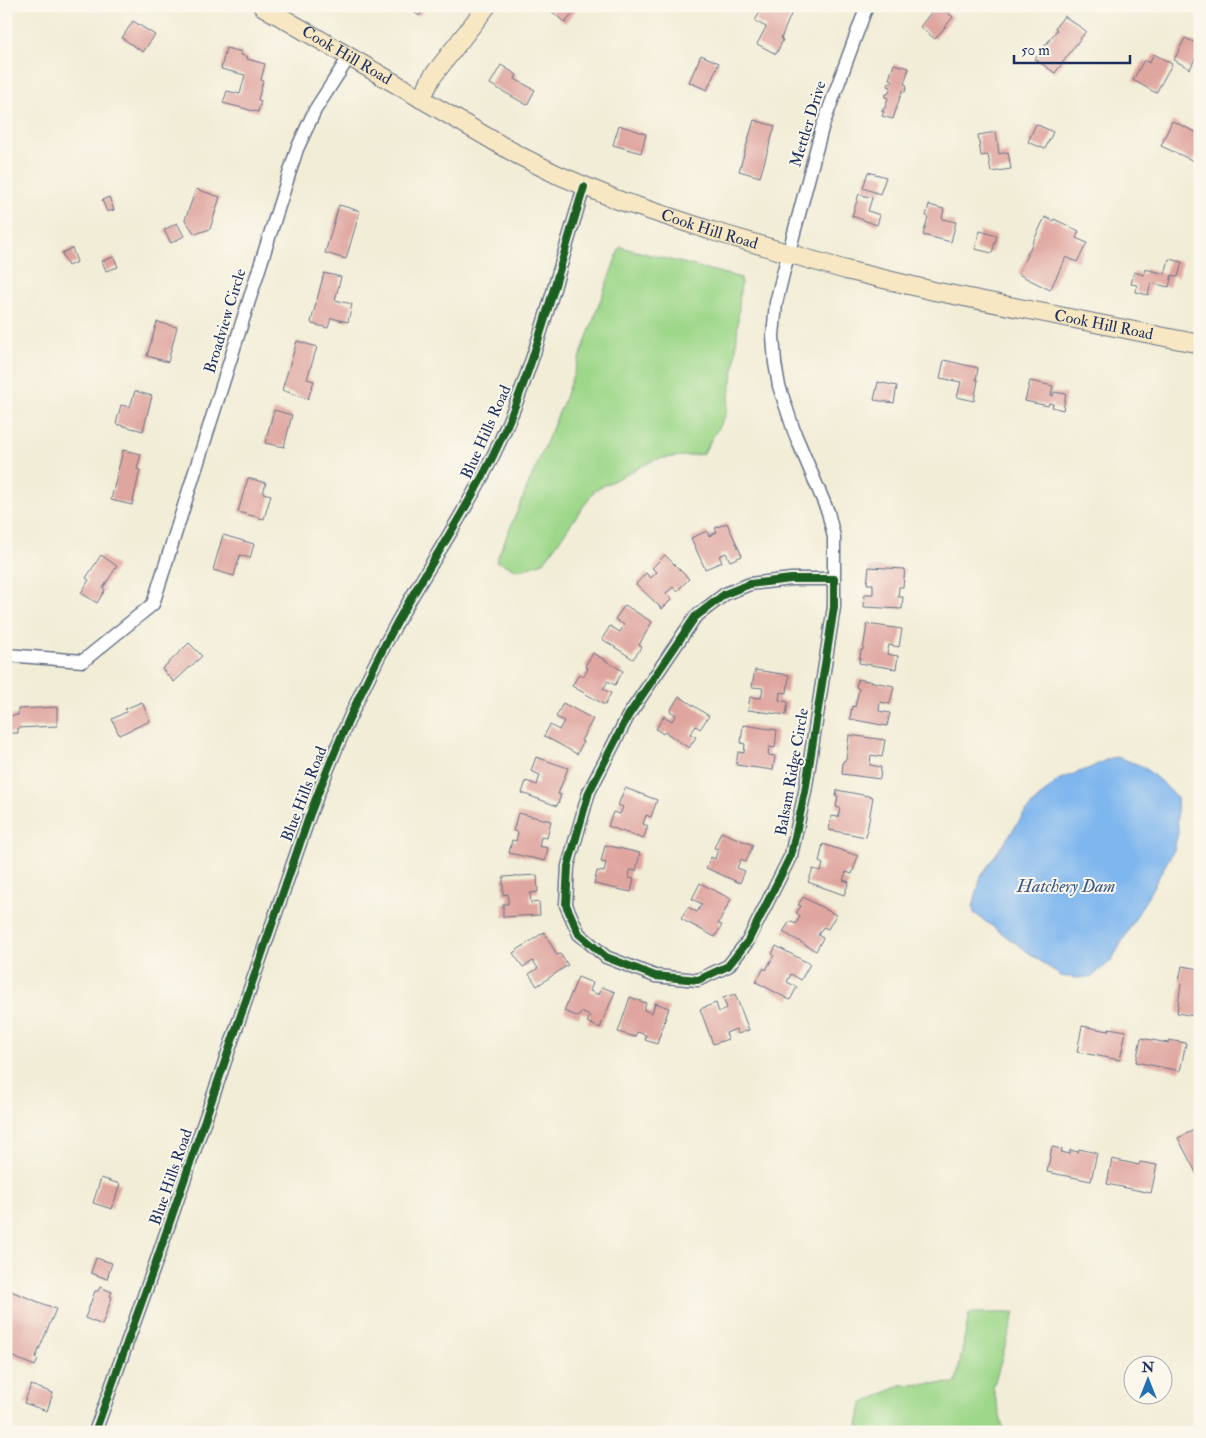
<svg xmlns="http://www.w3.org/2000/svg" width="1206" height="1438" viewBox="0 0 1206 1438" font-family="'IM FELL Double Pica',serif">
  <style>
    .green { fill: #9dd789; stroke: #5c8374 }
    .water { fill: #7eb6ee; stroke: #4c72a6 }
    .building { fill: #dfa59f }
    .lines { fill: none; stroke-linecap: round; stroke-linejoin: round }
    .street-casing { stroke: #667288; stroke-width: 15 }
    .secondary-casing { stroke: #667288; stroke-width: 20 }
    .street { stroke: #fff; stroke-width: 12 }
    .secondary { stroke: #f7e8c3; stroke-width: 18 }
    .cycleway-casing { stroke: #fbf7ec; stroke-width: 11 }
    .cycleway { stroke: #1b5e20; stroke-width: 8 }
    .labels { text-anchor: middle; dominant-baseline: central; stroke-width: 4; stroke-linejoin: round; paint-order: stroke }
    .street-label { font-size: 16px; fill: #1b2f5e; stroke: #fbf7ec }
    .water-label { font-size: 18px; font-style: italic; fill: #395889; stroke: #fbf7ec }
  </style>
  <rect width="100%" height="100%" fill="#fbf7ec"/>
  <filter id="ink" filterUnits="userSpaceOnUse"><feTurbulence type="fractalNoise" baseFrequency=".02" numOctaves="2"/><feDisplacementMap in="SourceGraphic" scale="10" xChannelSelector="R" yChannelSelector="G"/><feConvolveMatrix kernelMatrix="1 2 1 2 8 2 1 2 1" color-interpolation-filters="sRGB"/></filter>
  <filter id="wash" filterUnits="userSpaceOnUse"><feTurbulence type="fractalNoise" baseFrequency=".0096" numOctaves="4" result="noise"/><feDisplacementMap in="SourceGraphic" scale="20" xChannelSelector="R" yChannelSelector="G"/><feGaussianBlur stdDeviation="1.12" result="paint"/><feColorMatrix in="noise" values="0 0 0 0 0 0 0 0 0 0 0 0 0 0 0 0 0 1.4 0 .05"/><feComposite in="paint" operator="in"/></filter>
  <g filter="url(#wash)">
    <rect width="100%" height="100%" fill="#f2edd7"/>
    <g class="green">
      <polygon points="620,247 741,278 735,363 726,414 703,454 656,459 595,490 544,562 519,570 496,561 563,403"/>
      <polygon points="969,1313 1015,1313 993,1388 1004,1432 857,1432 862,1404 901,1385 956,1383"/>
    </g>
    <polygon class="water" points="1117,757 1142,766 1164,784 1177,798 1178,833 1174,850 1111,961 1091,977 1075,978 1061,976 974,913 973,907 981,876 1026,811 1058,780 1092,767 1108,759"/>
    <g id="blocks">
      <g class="building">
        <polygon points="406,6 420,6 424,9 419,16"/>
        <polygon points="551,6 579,6 565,23 549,9"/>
        <polygon points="763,6 772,9 773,6 782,6 792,12 781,38 783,40 776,54 757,44 766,27 755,21"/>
        <polygon points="936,6 939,6 953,17 935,39 920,27"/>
        <polygon points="1064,16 1086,31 1055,73 1035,59 1057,30 1055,28"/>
        <polygon points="133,21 155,35 143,52 122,38"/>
        <polygon points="1185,38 1200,45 1200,49 1190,69 1174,60"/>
        <polygon points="226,48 242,52 241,55 248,57 247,59 265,64 261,80 263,81 258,100 261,101 258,112 223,103 227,91 240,94 245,75 221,69"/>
        <polygon points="1154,54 1172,64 1156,93 1133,80 1144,60 1149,63"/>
        <polygon points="701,55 719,63 707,90 689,82"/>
        <polygon points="894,64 909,68 904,84 907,85 905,92 902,91 893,119 882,116 884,111 881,111 885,108 888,98 885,97 886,94 888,94 891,87 888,86 889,82 892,83 893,80 889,79"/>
        <polygon points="501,65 517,75 515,79 535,90 527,105 490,84"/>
        <polygon points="754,120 775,126 760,177 739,171"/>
        <polygon points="1172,121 1200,134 1200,148 1194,161 1161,146"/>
        <polygon points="1036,124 1053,132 1045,149 1028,142"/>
        <polygon points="619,125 646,134 641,153 613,145"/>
        <polygon points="996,132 999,154 1008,152 1011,169 991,172 988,155 981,156 978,135"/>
        <polygon points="868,172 886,177 880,194 863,188"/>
        <polygon points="196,189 220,197 210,229 195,234 185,220"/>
        <polygon points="859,194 872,198 868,211 880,215 877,225 852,216"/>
        <polygon points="109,197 114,210 107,212 102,200"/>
        <polygon points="339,205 360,211 346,259 325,253"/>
        <polygon points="929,205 944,209 942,219 956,222 951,242 923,235 928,217 926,216"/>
        <polygon points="1045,217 1053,221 1054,219 1079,231 1076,238 1087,243 1077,262 1066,257 1050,290 1018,274"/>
        <polygon points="177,223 184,236 171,243 164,230"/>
        <polygon points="980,231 997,236 992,253 975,249"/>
        <polygon points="72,248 77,262 68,266 62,253"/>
        <polygon points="114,257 118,267 106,271 102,261"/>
        <polygon points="1169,259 1182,262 1178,277 1172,275 1169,287 1151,283 1148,295 1136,292 1137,285 1131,284 1134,272 1144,275 1145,269 1165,274"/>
        <polygon points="324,273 341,277 335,300 352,304 348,322 331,318 328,328 312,324 311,322"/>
        <polygon points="157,322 177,327 168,362 147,356"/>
        <polygon points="297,341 317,347 307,379 314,381 308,399 282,390"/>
        <polygon points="944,360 978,368 976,380 978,380 974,401 957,397 961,382 940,378"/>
        <polygon points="1030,381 1053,386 1051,395 1053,396 1054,392 1066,394 1063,410 1052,407 1053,404 1049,403 1048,406 1025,401"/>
        <polygon points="878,382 897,386 894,403 874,400"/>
        <polygon points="135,391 152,396 143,431 116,424 121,405 130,407"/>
        <polygon points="274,410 292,415 284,447 265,443"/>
        <polygon points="123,450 141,454 137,469 140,470 132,505 111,500"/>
        <polygon points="248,478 266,483 263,493 271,495 264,519 238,512"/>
        <polygon points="727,523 742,556 730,561 726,553 719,556 722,562 705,569 691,538 707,531 709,536 717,532 715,528"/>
        <polygon points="223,535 254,544 250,558 240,555 234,576 213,570"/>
        <polygon points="101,555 117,566 103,588 105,590 97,603 81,593 89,580 86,578"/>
        <polygon points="665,555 689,579 677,591 673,587 666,593 672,599 662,609 636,584 646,573 651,578 657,572 652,568"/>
        <polygon points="869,567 905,569 903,587 899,587 898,597 903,597 902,609 864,607 865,594 873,594 873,584 867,584"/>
        <polygon points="625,605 652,622 639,645 642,647 633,659 602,639 610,626 620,632 624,625 615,619"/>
        <polygon points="867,624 902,629 899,647 889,645 887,654 898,656 896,669 859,663 861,650 863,650"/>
        <polygon points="189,643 202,656 174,682 162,669"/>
        <polygon points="593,653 623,671 615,685 608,681 603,689 611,693 605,705 572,686 579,674 583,677 588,669 585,666"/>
        <polygon points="755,670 789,675 787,693 780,692 779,700 788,702 786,715 748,710 750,697 761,698 763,688 752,687"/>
        <polygon points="858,679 894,686 890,704 880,702 879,711 890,713 887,726 850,719 852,706 855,707 859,689 856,687"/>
        <polygon points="679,696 709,716 700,729 696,726 690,734 696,737 689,748 665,732 663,734 656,729 664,716 672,721 676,715 670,711"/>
        <polygon points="142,702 150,721 119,735 112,719 126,712 125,709"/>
        <polygon points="563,703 593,719 581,741 583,742 577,754 544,736 550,725 559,730 564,721 556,717"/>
        <polygon points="57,707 57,726 18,728 18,733 6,733 6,716 18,715 18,709"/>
        <polygon points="743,725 777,730 775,748 769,747 768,755 775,756 773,770 736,765 738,752 744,753 745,744 741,743"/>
        <polygon points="849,735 885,740 882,757 871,755 870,765 881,767 880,779 842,774 843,761 846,760"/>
        <polygon points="536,757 568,768 558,794 561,795 557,806 522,793 526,781 537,785 540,775 531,771"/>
        <polygon points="625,788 657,800 651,817 646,815 643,824 648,826 643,839 608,826 613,812 620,814 623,807 618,805"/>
        <polygon points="837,790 873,797 866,837 829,830 831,816 838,817 840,808 836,807 838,796 836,796"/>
        <polygon points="518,813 551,821 547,838 541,837 539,846 548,848 545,861 509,853 512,840 516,841 518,832 513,831"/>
        <polygon points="721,832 753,845 746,862 741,859 737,868 745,871 740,883 706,868 711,857 715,859 718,849 714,848"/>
        <polygon points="1200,837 1200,853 1199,853 1196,838"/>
        <polygon points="823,844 858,856 852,874 846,872 843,880 849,882 844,895 808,882 813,869 821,871 823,864 819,862"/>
        <polygon points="605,845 640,853 636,871 630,870 629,878 634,879 631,892 594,884 597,871 604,872 606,863 601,862"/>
        <polygon points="537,875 538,892 530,893 531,903 539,902 540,915 503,917 503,904 508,904 508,894 503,895 503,877"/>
        <polygon points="700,883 731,899 718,924 722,925 715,937 681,919 688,907 697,912 702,904 692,899"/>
        <polygon points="803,897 836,915 828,929 823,927 818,935 823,938 816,951 783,932 790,921 796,924 800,916 796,913 801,906 798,905"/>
        <polygon points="544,932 557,955 560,954 568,965 537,986 529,974 538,968 533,961 523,967 513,953"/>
        <polygon points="776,946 810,964 801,980 791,974 787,982 797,987 790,1000 756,982 764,968 766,970 774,955 772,954"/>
        <polygon points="1182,966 1200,969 1200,1017 1177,1013 1181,983 1179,981"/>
        <polygon points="578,977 593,983 590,991 599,995 602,987 615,992 600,1028 587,1022 590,1016 581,1012 579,1017 564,1011"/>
        <polygon points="735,994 749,1030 738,1034 736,1029 726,1033 728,1039 713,1044 700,1009 716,1003 719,1012 727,1008 723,998"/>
        <polygon points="630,997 646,1003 644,1010 652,1013 655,1003 669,1008 657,1044 645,1040 646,1035 637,1032 635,1037 618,1032"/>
        <polygon points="1082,1026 1108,1031 1109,1028 1126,1031 1120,1060 1077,1052"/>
        <polygon points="1141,1038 1168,1043 1169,1040 1186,1043 1180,1071 1136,1062"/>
        <polygon points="1200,1127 1200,1180 1178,1138"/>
        <polygon points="1052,1147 1062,1149 1061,1152 1070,1154 1070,1150 1078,1152 1079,1149 1097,1153 1091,1181 1047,1172"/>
        <polygon points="1112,1159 1139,1165 1140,1162 1157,1165 1151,1193 1107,1184"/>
        <polygon points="101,1178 120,1184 112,1209 93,1203"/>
        <polygon points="96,1258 112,1263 107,1279 91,1273"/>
        <polygon points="100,1287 112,1292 110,1296 112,1297 102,1325 85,1318 95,1291 98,1291"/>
        <polygon points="6,1289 56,1309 35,1359 38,1360 35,1366 6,1354"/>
        <polygon points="31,1385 53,1393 47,1411 24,1403"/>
      </g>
    </g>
  </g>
  <g filter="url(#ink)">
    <use href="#blocks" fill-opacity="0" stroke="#667288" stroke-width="1"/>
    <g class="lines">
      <defs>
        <g id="street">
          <polygon points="791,579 834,579 834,607 805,792 791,855 748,941 728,966 698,980 655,976 606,957 579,934 566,905 568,866 589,792 628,716 695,617 725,594 750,584"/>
          <polyline points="834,579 834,537 828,512 795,434 779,386 775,363 773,336 776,303 783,274 822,128 865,11 868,6"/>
          <polyline points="6,655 83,661 153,604 297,149 315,110 349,57"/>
          <path d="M 95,1432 L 156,1262 L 310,814 C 334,751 361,688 394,628 C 425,571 463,517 492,458 C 534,373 556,277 584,187"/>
        </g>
        <g id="secondary">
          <path id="s1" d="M 262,6 L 518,155 L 556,174 L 618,200 L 712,231 L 846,270 L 934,291 L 1200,344"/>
          <polyline points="421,99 432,77 487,6"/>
        </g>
      </defs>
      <use href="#street" class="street-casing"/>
      <use href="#secondary" class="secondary-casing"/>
      <use href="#street" class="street"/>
      <use href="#secondary" class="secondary"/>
      <defs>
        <g id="cycleway">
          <polygon points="791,579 834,579 834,607 805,792 791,855 748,941 728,966 698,980 655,976 606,957 579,934 566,905 568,866 589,792 628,716 695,617 725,594 750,584"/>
          <path d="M 95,1432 L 156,1262 L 310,814 C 334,751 361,688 394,628 C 425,571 463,517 492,458 C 534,373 556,277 584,187"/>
        </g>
      </defs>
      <use href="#cycleway" class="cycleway-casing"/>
      <use href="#cycleway" class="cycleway"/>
    </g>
  </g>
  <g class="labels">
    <g class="street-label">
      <text stroke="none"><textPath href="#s1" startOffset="98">Cook Hill Road</textPath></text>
      <text transform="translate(808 124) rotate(-73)">Mettler Drive</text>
      <text stroke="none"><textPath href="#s1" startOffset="502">Cook Hill Road</textPath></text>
      <text transform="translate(225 321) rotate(-73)">Broadview Circle</text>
      <text stroke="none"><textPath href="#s1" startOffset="908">Cook Hill Road</textPath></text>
      <text transform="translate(486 432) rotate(-66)">Blue Hills Road</text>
      <text transform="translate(792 772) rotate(-80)">Balsam Ridge Circle</text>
      <text transform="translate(304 794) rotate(-69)">Blue Hills Road</text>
      <text transform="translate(171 1177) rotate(-71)">Blue Hills Road</text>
    </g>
    <g class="water-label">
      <text x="1066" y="886">Hatchery Dam</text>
    </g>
  </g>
  <rect width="1206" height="1438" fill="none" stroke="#fbf7ec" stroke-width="25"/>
  <g transform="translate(1148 1380)"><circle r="24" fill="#fbf7ec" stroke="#a1a7b3"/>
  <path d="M0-4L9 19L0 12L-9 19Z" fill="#1f6fb2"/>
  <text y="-8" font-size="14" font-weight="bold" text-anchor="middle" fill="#1b2f5e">N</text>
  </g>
  <path d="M1014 55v8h116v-8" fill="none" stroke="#1b2f5e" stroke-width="2.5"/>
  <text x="1021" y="55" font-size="15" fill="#1b2f5e" stroke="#fbf7ec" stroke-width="4" paint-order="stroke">50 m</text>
</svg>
